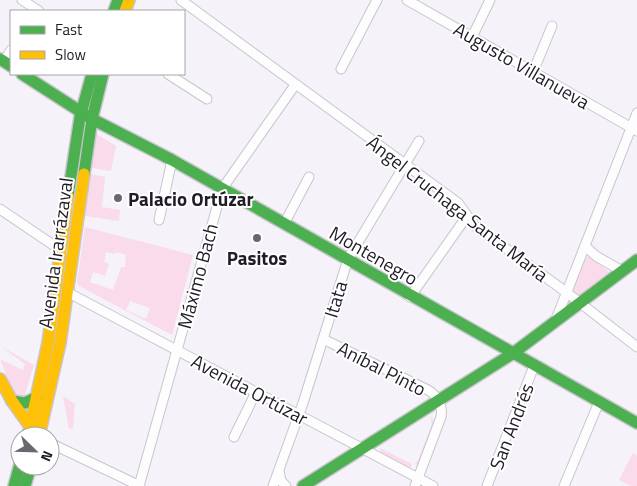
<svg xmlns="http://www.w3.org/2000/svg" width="637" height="486" viewBox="0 0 637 486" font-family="'Titillium Web',sans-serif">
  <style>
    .green { fill: #f9dbeb; fill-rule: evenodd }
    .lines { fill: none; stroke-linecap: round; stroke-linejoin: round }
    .street-casing { stroke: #c8c5ce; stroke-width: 11 }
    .fast-casing { stroke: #c8c5ce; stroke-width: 14 }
    .slow-casing { stroke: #c8c5ce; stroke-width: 14 }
    .street { stroke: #fefdfe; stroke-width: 9 }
    .fast { stroke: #4caf50; stroke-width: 11 }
    .slow { stroke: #ffc107; stroke-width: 11 }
    .poi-dot { fill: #6b6670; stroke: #fff; stroke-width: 2 }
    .labels { text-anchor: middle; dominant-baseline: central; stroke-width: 4; stroke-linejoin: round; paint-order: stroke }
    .street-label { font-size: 19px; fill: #201b26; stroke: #fff }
    .poi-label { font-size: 19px; font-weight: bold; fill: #201b26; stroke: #fff; text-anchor: start }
  </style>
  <rect width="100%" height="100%" fill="#f5f2f9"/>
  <g class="green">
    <polygon points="96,134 116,146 111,171 91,168"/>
    <polygon points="90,174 105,177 102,207 120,210 119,221 85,216"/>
    <path d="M 85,227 L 193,255 L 172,335 L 79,286 L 77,282 ZM 106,252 L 115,254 L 116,252 L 126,255 L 125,267 L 121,267 L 113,290 L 90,282 L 93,272 L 105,276 L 109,264 L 104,262 ZM 130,301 L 150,308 L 146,319 L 126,310 Z"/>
    <polygon points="585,257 590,257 609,272 609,274 578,297 572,290"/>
    <polygon points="0,346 34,365 23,401 16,400 0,359 23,370 25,364"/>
    <polygon points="63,396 75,404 73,428 69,429"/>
    <polygon points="430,415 434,422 418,465 415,464 418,461 432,424"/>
    <polygon points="380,448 412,464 410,469 381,453"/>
    <polygon points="633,453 637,456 637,486 631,486 619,480"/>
  </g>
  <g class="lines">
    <defs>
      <g id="street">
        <polyline points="22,0 39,11"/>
        <polyline points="181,0 458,203 475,226 566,292 637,347"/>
        <polyline points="407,0 637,131"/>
        <polyline points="472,37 490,0"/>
        <polyline points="4,61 11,50"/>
        <polyline points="341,69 377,0"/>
        <polyline points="533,72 552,26"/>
        <polyline points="168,74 207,99"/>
        <polyline points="0,209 62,251"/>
        <polyline points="159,220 172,160"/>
        <polyline points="284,224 309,177"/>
        <polyline points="585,246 596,256 622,271"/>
        <polyline points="67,292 433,486"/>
        <polyline points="410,297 467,216"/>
        <polyline points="555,322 637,113"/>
        <path d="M 323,339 L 428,390 C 438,396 443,406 441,417 L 415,486"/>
        <polyline points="234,437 256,392"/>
        <polyline points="50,443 140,486"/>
        <polyline points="279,471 281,481 286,486"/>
        <polyline points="139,486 222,189 295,85"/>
        <polyline points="273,486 303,403 348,259 419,141"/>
        <polyline points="487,486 534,366"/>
        <polyline points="564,486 599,402"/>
      </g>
      <g id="fast">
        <polyline points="114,11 118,0"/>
        <polyline points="0,59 11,66"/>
        <polyline points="22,74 92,119 172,160 637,423"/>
        <polyline points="84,174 92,119 103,74"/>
        <polyline points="68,196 80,117 92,74"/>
        <polyline points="12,401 25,403 37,397"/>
        <polyline points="14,486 20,464"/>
        <polyline points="25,486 31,466"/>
        <polyline points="303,486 512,354 637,260"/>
      </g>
      <g id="slow">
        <polyline points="125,11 129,0"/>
        <polyline points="0,379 12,401 34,432"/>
        <polyline points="28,436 48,343 68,196"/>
        <polyline points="39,436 60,343 84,174"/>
      </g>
    </defs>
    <use href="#street" class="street-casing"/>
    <use href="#fast" class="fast-casing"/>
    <use href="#slow" class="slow-casing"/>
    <use href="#street" class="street"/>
    <use href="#fast" class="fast"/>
    <use href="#slow" class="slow"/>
  </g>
  <g class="poi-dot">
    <circle cx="118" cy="198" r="5"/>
    <circle cx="257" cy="238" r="5"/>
  </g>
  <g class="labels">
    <g class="street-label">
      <text transform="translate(522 65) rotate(30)">Augusto Villanueva</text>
      <text transform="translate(458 208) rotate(38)">Ángel Cruchaga Santa María</text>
      <text transform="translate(55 253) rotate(-82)">Avenida Irarrázaval</text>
      <text transform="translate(374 255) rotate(30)">Montenegro</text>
      <text transform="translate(197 276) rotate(-75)">Máximo Bach</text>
      <text transform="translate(335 299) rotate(-73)">Itata</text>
      <text transform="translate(382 368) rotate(27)">Aníbal Pinto</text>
      <text transform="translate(250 389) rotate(28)">Avenida Ortúzar</text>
      <text transform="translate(511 426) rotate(-69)">San Andrés</text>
    </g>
    <g class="poi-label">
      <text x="128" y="198">Palacio Ortúzar</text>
      <text x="257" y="257" text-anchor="middle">Pasitos</text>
    </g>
  </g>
  <rect x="10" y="10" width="175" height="65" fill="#ffffff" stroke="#a6a4a8"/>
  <rect x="20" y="26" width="25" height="8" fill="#4caf50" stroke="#a6a4a8"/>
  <text x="55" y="35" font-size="15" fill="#201b26">Fast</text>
  <rect x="20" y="51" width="25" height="8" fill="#ffc107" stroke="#a6a4a8"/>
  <text x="55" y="60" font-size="15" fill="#201b26">Slow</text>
  <g transform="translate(35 451) rotate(113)"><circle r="24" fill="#ffffff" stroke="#a6a4a8"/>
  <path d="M0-4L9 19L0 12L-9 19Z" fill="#6b6670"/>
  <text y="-8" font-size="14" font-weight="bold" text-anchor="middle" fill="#201b26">N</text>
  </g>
</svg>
